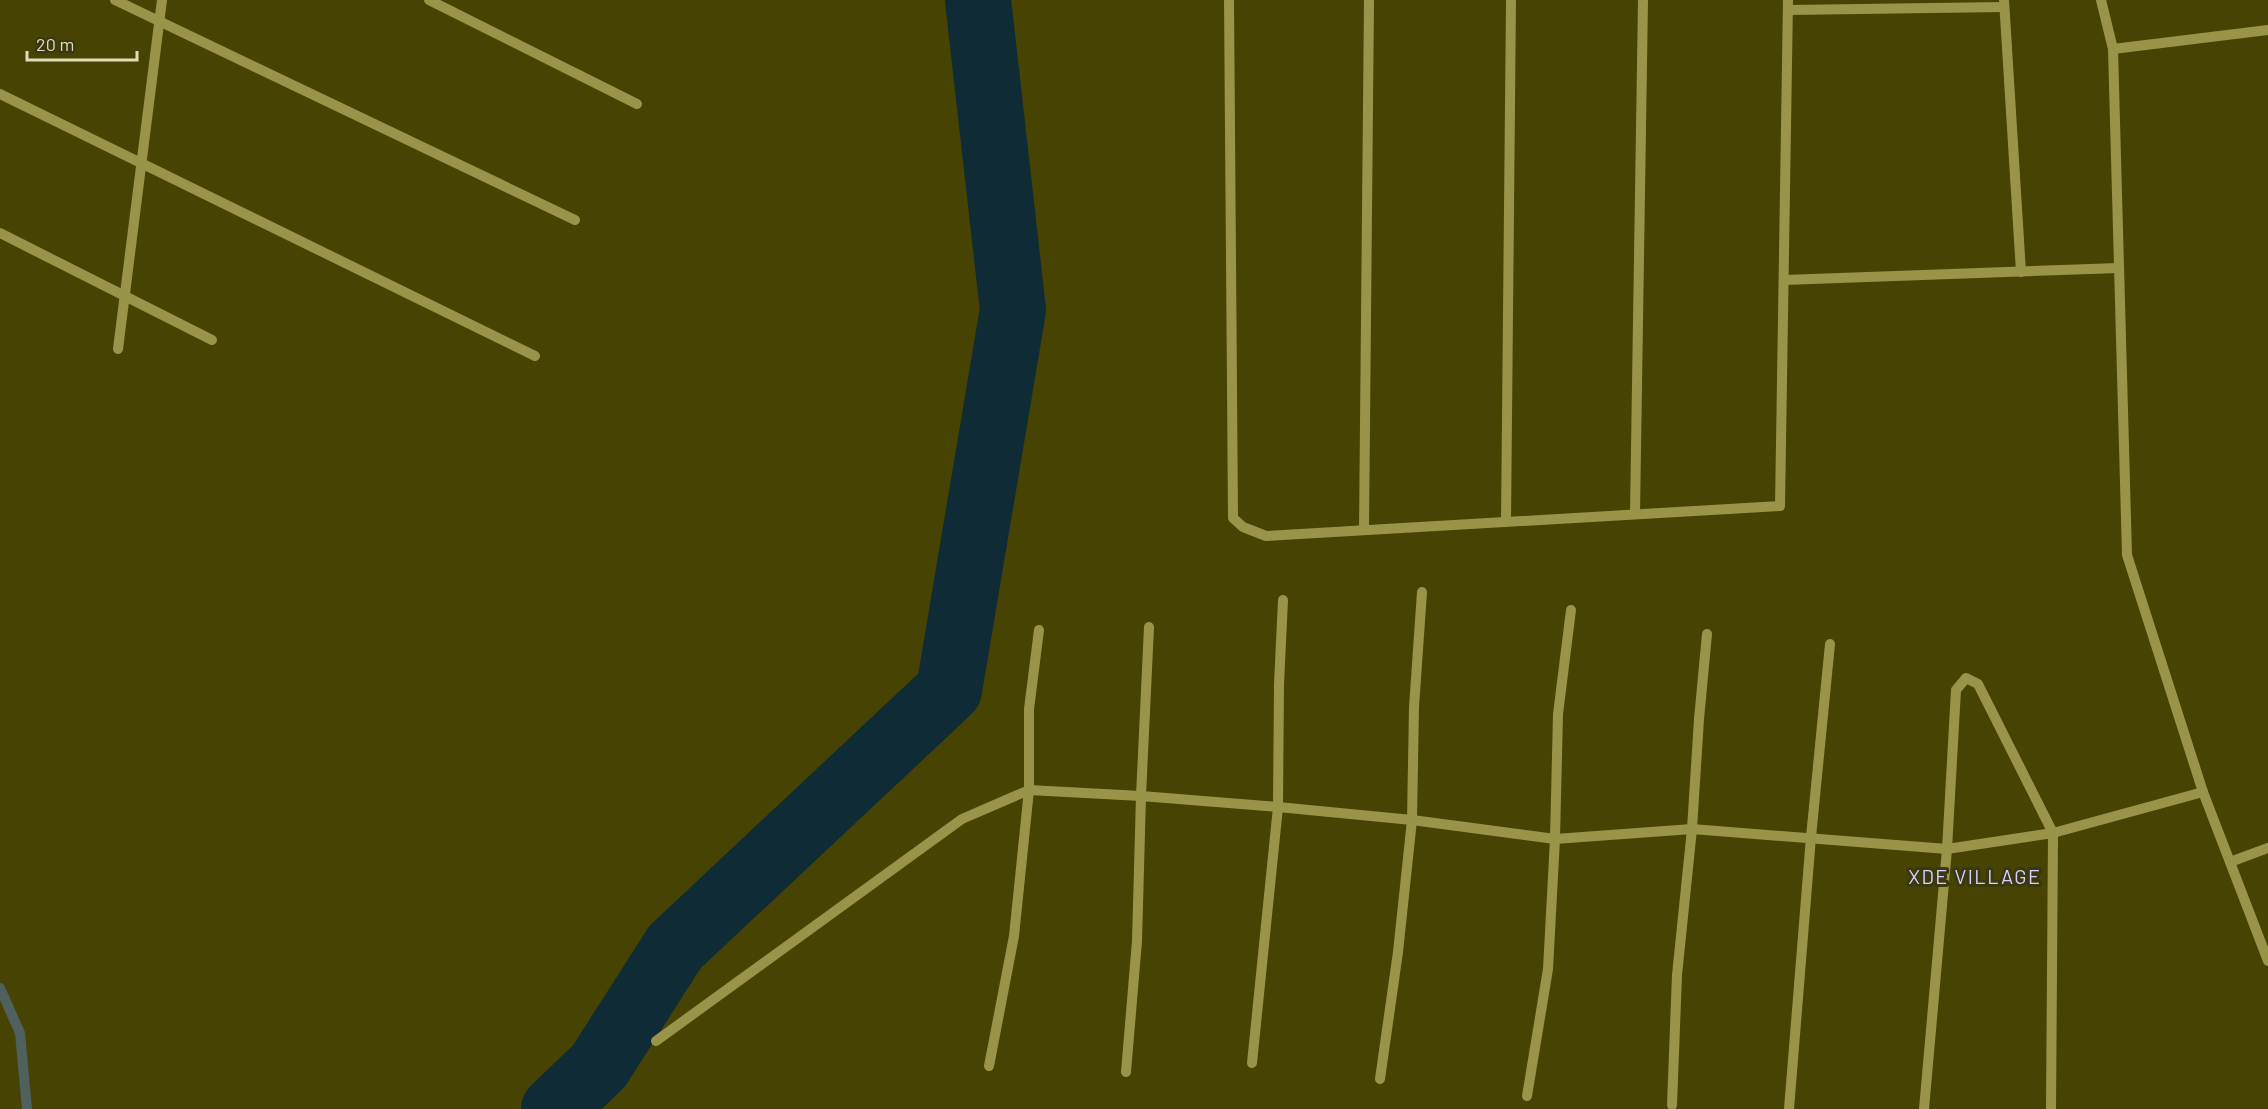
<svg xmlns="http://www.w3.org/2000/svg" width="2268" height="1109" viewBox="0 0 2268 1109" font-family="Barlow,sans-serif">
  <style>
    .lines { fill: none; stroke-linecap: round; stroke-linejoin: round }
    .stream { stroke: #4e615e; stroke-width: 10 }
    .river { stroke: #0f2b36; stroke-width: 66 }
    .minor { stroke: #999449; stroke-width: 10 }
    .labels { text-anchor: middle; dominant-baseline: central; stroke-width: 6; stroke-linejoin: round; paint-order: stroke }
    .neighbourhood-label { font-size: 20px; letter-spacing: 1.5px; fill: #d4d3ff; stroke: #3b3810 }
  </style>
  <rect width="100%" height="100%" fill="#474303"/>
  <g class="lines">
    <polyline class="stream" points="0,988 20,1033 27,1109"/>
    <polyline class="river" points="554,1109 599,1066 675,947 949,690 1013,310 978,0"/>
    <g class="minor">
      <polyline points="115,0 575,220"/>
      <polyline points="429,0 637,104"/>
      <polyline points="1229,0 1233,518 1243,527 1266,536 1780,506 1788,0"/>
      <polyline points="2004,0 2021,272"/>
      <polyline points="2101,0 2113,49 2127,555 2203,792 2268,961"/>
      <polyline points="1788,10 2004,7"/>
      <polyline points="2113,49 2268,30"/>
      <polyline points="0,94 535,356"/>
      <polyline points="0,233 212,340"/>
      <polyline points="1784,280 2119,268"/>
      <polyline points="118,349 162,0"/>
      <polyline points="1635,514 1643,0"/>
      <polyline points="1506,522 1511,0"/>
      <polyline points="1364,530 1369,0"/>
      <polyline points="2230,862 2268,848"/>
      <polyline points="656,1041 962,819 1029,790 1141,796 1278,807 1412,820 1555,839 1692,829 1947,849 2053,833 2203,792"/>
      <polyline points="1252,1063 1278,807 1279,684 1283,600"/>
      <polyline points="989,1066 1014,936 1029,790 1029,709 1039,630"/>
      <polyline points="1126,1072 1137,941 1141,796 1149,627"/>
      <polyline points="1380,1079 1398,952 1412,820 1414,707 1422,592"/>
      <polyline points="1527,1096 1548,969 1555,839 1558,714 1571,610"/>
      <polyline points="1672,1105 1677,975 1692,829 1699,719 1707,634"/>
      <polyline points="1789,1109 1811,837 1830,644"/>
      <polyline points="1924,1109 1947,849 1956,690 1966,678 1978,684 2053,833 2051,1109"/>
    </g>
  </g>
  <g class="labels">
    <g class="neighbourhood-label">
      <text x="1975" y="876">XDE VILLAGE</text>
    </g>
  </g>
  <path d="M27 51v9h110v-9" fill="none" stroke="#e0deba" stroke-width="3"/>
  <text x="36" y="51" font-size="18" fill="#e0deba" stroke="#3b3810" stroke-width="4.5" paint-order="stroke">20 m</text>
</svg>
